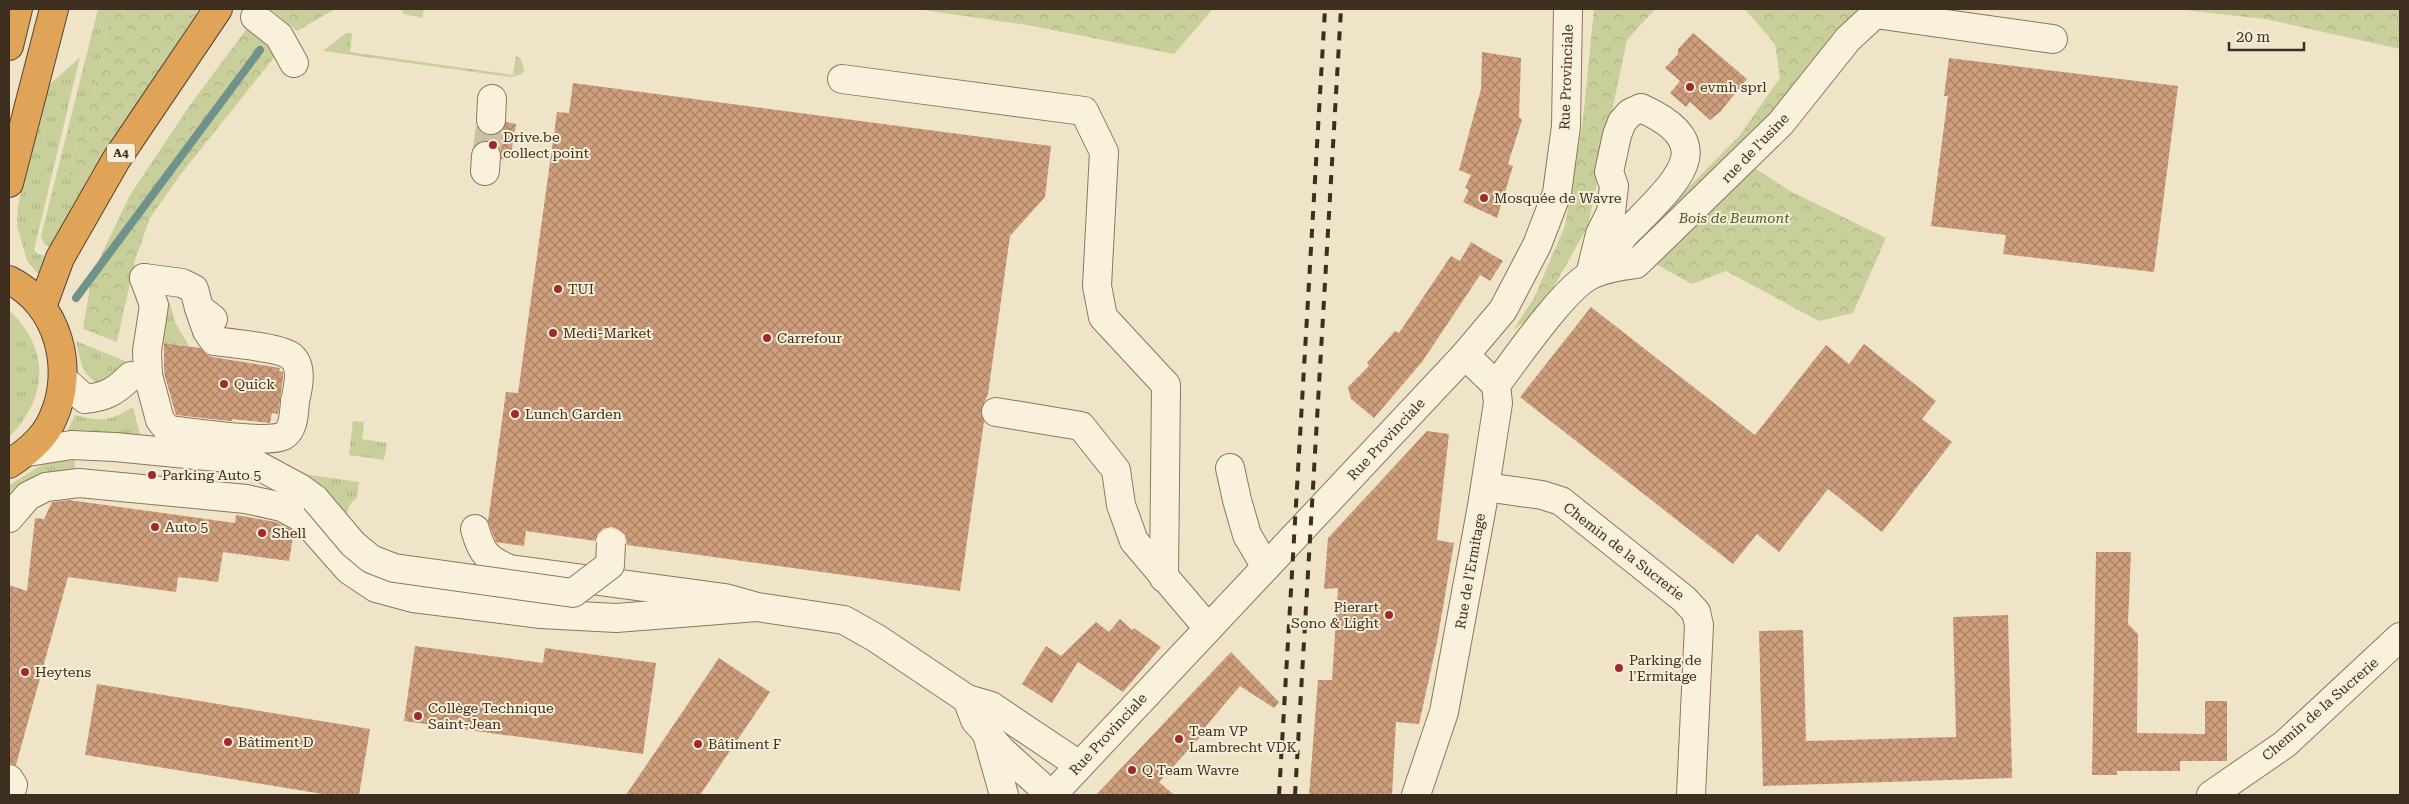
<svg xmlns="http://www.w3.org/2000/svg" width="2409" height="804" viewBox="0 0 2409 804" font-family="'Roboto Serif',serif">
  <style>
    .grass { fill: url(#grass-tufts) }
    .forest { fill: url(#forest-crowns) }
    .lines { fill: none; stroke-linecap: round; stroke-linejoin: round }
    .stream { stroke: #6f938a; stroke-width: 8 }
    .building { fill: url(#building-cross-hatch) }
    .minor-tunnel { stroke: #ccc0a6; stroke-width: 28; stroke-dasharray: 28 14; stroke-linecap: butt }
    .minor-casing { stroke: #8d765c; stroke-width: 30 }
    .highway-casing { stroke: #5b4430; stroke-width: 30 }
    .minor { stroke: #faf1dc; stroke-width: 28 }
    .highway { stroke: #e0a458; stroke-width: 28 }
    .rail { stroke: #3d2e20; stroke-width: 4; stroke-dasharray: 9 9; stroke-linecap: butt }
    .minor-bridge-casing { stroke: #8d765c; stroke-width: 30; stroke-linecap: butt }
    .minor-bridge { stroke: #faf1dc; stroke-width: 28 }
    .poi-dot { fill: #9e2a2b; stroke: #f7eed8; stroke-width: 2 }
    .labels { text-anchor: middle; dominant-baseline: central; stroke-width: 4; stroke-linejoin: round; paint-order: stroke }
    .shield { fill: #f7eed8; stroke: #756857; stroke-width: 1 }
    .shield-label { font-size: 12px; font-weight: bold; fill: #3d2e20 }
    .street-label { font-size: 14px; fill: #3d2e20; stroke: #f7eed8 }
    .poi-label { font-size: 14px; fill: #3d2e20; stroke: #f7eed8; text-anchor: start }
    .park-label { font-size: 14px; font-style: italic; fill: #4d5a26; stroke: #f7eed8 }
  </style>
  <defs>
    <pattern id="grass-tufts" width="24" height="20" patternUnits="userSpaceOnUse" patternTransform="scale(1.25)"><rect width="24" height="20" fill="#c9cf9b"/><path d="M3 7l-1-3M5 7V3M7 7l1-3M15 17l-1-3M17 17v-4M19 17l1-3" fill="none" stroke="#aeb285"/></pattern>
    <pattern id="forest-crowns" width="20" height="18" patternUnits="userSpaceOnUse" patternTransform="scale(1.25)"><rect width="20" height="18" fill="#c9cf9b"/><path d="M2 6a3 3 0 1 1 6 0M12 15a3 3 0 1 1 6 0" fill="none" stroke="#aeb285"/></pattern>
    <pattern id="building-cross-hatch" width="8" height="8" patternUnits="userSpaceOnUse" patternTransform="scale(1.25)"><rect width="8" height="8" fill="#cf9f7d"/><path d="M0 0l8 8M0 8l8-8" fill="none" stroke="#a98266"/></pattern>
  </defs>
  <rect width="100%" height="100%" fill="#f0e4c8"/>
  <g class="grass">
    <path d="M 98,9 L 110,9 C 104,64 87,115 68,168 L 76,178 L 91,173 L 72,208 L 54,248 L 44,244 L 41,236 Z"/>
    <polygon points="401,9 424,9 422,18 404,14"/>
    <polygon points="346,33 352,33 350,52 513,75 516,56 521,59 524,70 522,74 510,77 323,51"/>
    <polygon points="80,57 34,250 38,254 49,257 44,281 27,261 17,226 18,205 46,88"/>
    <polygon points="170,303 175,322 189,346 160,342 160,307"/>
    <path d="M 9,310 C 50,349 49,397 9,437 Z"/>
    <path d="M 76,341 L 125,361 L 117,376 L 98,383 C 81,375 80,358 76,341 Z"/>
    <path d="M 133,407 L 140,435 L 96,432 L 66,434 L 75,415 C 102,422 110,421 133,407 Z"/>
    <polygon points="353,421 364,422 362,439 387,443 384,460 349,455"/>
    <polygon points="75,456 75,471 26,483 9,495 9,485 45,463"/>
    <path d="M 296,473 L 359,482 L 357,498 C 347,504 347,513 347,524 Z"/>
  </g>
  <g class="forest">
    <path d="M 110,9 L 199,9 L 91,173 L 76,178 L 70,174 L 68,168 C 87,115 104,64 110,9 Z"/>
    <polygon points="270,9 335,9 297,31"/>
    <polygon points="916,9 1213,9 1174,54 1027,25"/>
    <polygon points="1594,9 1655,9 1627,40 1588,226 1540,311 1513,330 1534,298 1565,226 1583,119"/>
    <polygon points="1745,9 1868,9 1753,167 1790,191 1886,238 1853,313 1819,321 1726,271 1692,284 1628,249 1740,135 1780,78 1775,44"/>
    <polygon points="2175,9 2400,9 2400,49 2265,19"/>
    <polygon points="248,27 276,55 181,174 150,218 135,260 117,342 83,329 92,274 130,195 190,105"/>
  </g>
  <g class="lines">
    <polyline class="stream" points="76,298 260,50"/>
  </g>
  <g class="building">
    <polygon points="1693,33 1747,79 1720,112 1710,120 1690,102 1686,107 1670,93 1680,81 1665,68 1678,54 1678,49"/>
    <polygon points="1482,52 1521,58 1519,117 1522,120 1508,164 1513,166 1497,218 1463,202 1469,190 1465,188 1471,175 1459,170 1481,89"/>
    <polygon points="1949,58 2178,86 2154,272 2003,254 2006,235 1931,226 1948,96 1944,96"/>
    <polygon points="573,83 1051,146 1045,197 1010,236 988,394 981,410 984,421 960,591 627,545 625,535 619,530 612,527 603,529 598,534 596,541 526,531 524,546 496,542 488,521 506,392 518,393 557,112 569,113"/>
    <polygon points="506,122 516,124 510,160 501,159 500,150 494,143 487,140 480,142 474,147 477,127 482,133 491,136 499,134"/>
    <polygon points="1471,242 1503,261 1490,281 1480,275 1422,362 1374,418 1351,399 1348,387 1369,366 1367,363 1395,331 1399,333 1451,256 1460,261"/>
    <polygon points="1591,307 1755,435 1826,345 1849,364 1864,344 1936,401 1922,419 1952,442 1882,532 1828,489 1779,552 1757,534 1733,564 1520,397"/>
    <polygon points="164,343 200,348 206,354 212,357 280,368 279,371 283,372 283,378 278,414 272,413 270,423 232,419 232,421 229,421 176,415 164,373"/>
    <polygon points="1427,431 1449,434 1437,540 1454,543 1437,642 1419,724 1396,722 1392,795 1309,795 1318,680 1332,680 1338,588 1324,589 1328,538"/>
    <polygon points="69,500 235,523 236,515 276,522 294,531 289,561 223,552 218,582 178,577 176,592 68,577 16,765 9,763 9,585 27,591 35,518 44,519 52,502"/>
    <polygon points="2096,552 2131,552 2128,624 2138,634 2137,733 2205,734 2205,701 2227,701 2227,761 2180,761 2180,771 2117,771 2117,775 2092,775"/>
    <polygon points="2008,615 2012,778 1763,786 1759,631 1803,630 1806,741 1956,737 1953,617"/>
    <polygon points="1120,619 1132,630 1134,628 1161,647 1123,692 1078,662 1052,703 1022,684 1046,646 1061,656 1096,622 1109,632"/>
    <polygon points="415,646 543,663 545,648 656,663 643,754 404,721"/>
    <polygon points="1231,652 1279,702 1274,708 1240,686 1200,733 1202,735 1159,782 1174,795 1096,795"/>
    <polygon points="719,658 770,692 700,795 626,795"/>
    <polygon points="97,684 370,729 359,795 329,795 85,755"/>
  </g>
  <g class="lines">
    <polyline class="minor-tunnel" points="486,156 491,120"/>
    <defs>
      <g id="minor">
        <polyline points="255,17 279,36 294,63"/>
        <polyline points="842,79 1084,111 1104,152 1097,286 1103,317 1166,385 1164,578"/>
        <polyline points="491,120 492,99"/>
        <polyline points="485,171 486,156"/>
        <path d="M 1590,275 L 1600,234 L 1611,212 L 1614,186 L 1609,172 L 1617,135 L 1622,122 L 1630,113 L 1641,108 C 1715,141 1684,174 1642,217 C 1636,224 1626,231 1621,239 C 1616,248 1613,259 1610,268"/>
        <path d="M 144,278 L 154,305 L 147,351 L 148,375 L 160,420 L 168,430 C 189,432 267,444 283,436 C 294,430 294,413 295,401 C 298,389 303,367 292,357 C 283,348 230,343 214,341 L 207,331 L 199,308"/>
        <polyline points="144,278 182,283 194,289 199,308 213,319"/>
        <path d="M 64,380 L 85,399 C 106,397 116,391 131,376"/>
        <path d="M 1496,385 C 1515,360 1565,287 1591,275 C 1605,268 1621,266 1636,264 L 1781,123 L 1848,39 L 1875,14 L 2053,39"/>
        <polyline points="996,412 1081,426 1116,470 1121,505 1134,541 1208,628"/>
        <polyline points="28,452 71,445 115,447 248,460 300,488 315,499"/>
        <polyline points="1230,468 1237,500 1247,535 1266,567"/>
        <polyline points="1485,487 1542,495 1561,501 1684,599 1696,612 1699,625 1691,795"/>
        <polyline points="9,518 28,496 46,487 79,483 246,499 282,507 304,519 349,570 376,588 413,598 541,614 616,618 757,607"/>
        <path d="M 475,529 C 481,552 487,560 510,569 L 725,598 L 757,607 L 844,620 L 876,638 L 967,699 L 991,706 L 1079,765"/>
        <polyline points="967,699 975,720 1001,750 1051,795"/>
        <polyline points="988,738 1004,795"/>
        <polyline points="9,779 13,785 10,795"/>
        <polyline points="1052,795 1465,355 1503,310 1537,245 1557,193 1566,126 1568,9"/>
        <polyline points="1416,795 1444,712 1482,506 1498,403 1496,385 1465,355"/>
        <polyline points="2211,795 2285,744 2400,637"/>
      </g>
      <g id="highway">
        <polyline points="9,46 18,9"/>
        <polyline points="9,183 54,9"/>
        <path d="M 9,280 C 59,304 75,370 53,418 C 45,438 26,453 9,464"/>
        <polyline points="42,307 60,258 116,160 218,9"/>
      </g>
    </defs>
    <use href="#minor" class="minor-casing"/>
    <use href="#highway" class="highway-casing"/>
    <use href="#minor" class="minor"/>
    <use href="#highway" class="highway"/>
    <g class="rail">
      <polyline points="1279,795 1325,9"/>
      <polyline points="1295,795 1341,9"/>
    </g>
    <defs>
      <polyline id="minor-bridge" points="315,499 353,544 371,559 394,568 573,593 610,565 611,543"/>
    </defs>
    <use href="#minor-bridge" class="minor-bridge-casing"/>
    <use href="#minor-bridge" class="minor-bridge"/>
  </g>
  <g class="poi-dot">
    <circle cx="1690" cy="87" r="5"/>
    <circle cx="493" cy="145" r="5"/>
    <circle cx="1484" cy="198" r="5"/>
    <circle cx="558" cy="289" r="5"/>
    <circle cx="553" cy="333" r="5"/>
    <circle cx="767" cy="338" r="5"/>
    <circle cx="224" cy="384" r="5"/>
    <circle cx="515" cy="414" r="5"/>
    <circle cx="152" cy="475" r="5"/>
    <circle cx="155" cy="527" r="5"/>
    <circle cx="262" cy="533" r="5"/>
    <circle cx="1389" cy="615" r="5"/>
    <circle cx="1619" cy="668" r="5"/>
    <circle cx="25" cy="672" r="5"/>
    <circle cx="418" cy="716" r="5"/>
    <circle cx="1179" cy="739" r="5"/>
    <circle cx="228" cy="742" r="5"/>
    <circle cx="698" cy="744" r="5"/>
    <circle cx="1132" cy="770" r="5"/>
  </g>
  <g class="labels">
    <rect class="shield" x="107" y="143.5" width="28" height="19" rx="4"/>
    <g class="shield-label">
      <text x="121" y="153">A4</text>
    </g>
    <g class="street-label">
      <text transform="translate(1566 77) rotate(-88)">Rue Provinciale</text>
      <text transform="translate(1755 148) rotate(-46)">rue de l'usine</text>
      <text transform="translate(1386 439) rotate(-47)">Rue Provinciale</text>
      <text transform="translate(1624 551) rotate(38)">Chemin de la Sucrerie</text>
      <text transform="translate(1470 571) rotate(-80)">Rue de l'Ermitage</text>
      <text transform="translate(2320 709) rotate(-41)">Chemin de la Sucrerie</text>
      <text transform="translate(1108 734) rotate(-47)">Rue Provinciale</text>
    </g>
    <g class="poi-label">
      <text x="1700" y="87">evmh sprl</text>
      <text x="503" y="137">Drive.be<tspan x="503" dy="16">collect point</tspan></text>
      <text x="1494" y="198">Mosquée de Wavre</text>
      <text x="568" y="289">TUI</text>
      <text x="563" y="333">Medi-Market</text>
      <text x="777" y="338">Carrefour</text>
      <text x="234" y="384">Quick</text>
      <text x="525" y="414">Lunch Garden</text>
      <text x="162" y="475">Parking Auto 5</text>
      <text x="165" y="527">Auto 5</text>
      <text x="272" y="533">Shell</text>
      <text x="1379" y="607" text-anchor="end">Pierart<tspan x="1379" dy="16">Sono &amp; Light</tspan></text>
      <text x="1629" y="660">Parking de<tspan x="1629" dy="16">l'Ermitage</tspan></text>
      <text x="35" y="672">Heytens</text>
      <text x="428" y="708">Collège Technique<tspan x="428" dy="16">Saint-Jean</tspan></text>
      <text x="1189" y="731">Team VP<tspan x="1189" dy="16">Lambrecht VDK</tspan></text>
      <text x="238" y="742">Bâtiment D</text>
      <text x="708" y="744">Bâtiment F</text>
      <text x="1142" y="770">Q Team Wavre</text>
    </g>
    <g class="park-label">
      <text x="1734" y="218">Bois de Beumont</text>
    </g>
  </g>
  <rect width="2409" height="804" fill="none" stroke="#3d2e20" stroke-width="20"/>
  <path d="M2229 42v8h75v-8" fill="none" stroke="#3d2e20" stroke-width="2.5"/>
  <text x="2236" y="42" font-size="15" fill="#3d2e20" stroke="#f7eed8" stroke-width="4" paint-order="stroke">20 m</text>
</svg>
